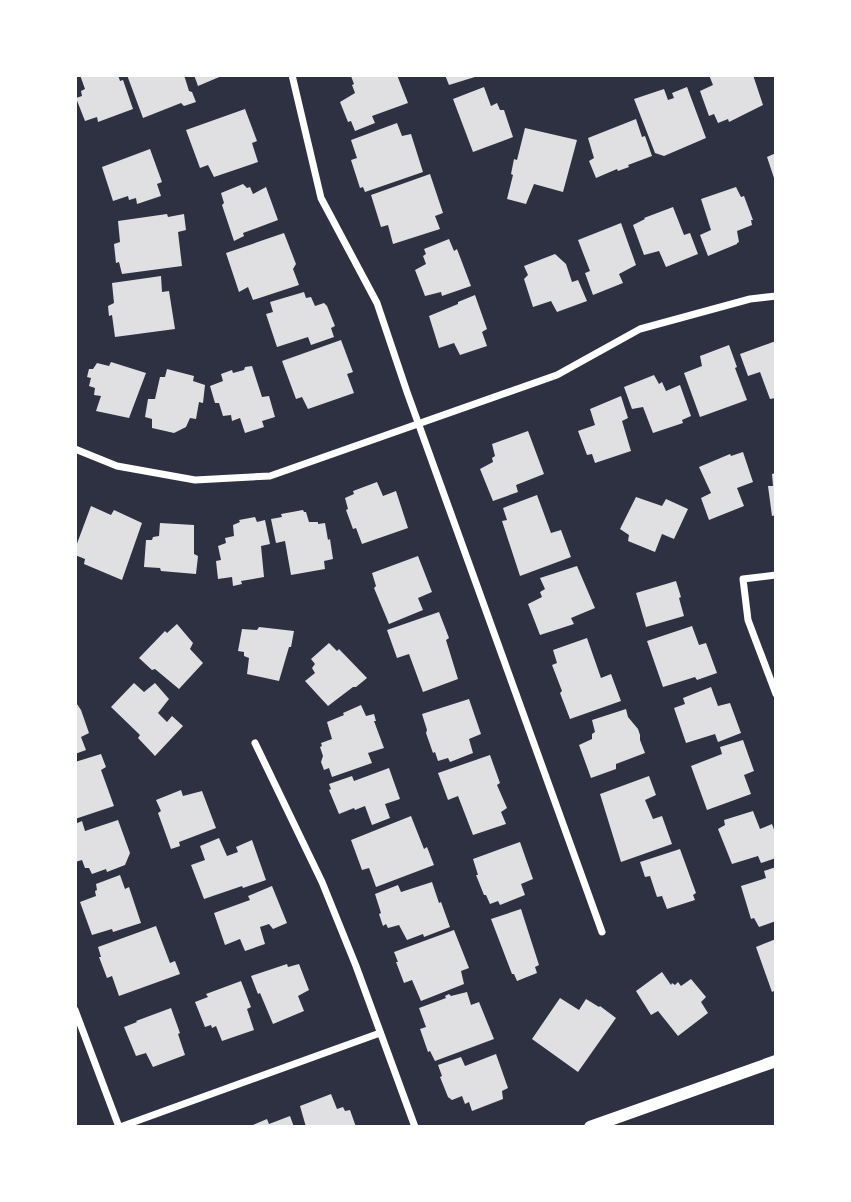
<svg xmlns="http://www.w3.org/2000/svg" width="851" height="1202" viewBox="0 0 851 1202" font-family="'Golos Text',sans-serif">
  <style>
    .building { fill: #e0e0e3 }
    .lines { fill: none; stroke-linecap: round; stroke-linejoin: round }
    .minor { stroke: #fff; stroke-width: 7 }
    .tertiary { stroke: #fff; stroke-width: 12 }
  </style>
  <rect width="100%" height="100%" fill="#2d3142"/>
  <g class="building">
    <polygon points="80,75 118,75 120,81 123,80 133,109 98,122 97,117 85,121 76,98 82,96 81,91 85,89"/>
    <polygon points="127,75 184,75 189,91 192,92 196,102 184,106 181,103 143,118"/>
    <polygon points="194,75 224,75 198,86"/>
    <polygon points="354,75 397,75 408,103 372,116 375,123 355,131 351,121 348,122 340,102 355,93 352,85 354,84 351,76"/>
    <polygon points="445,75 477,75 478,76 449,85"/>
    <polygon points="709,75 753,75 763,105 729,122 728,119 718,123 714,114 709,116 700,91 713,85"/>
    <polygon points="484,87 491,106 497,103 500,110 504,110 513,137 473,152 453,99"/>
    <polygon points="687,87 706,138 664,156 655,153 634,99 664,89 668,100 674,98 672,93"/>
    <polygon points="245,109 257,141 252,143 258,162 214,177 208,165 200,168 186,130"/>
    <polygon points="636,119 642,137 645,136 652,156 628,165 629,167 618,171 617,169 596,178 589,161 594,158 588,138"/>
    <polygon points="397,123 402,136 411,134 423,172 365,192 363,187 360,188 351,160 357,158 351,140"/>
    <polygon points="525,128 577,140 563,192 534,184 526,204 507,199 513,175 511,174 514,159 517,160"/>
    <polygon points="150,149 162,182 157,184 161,196 137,204 136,198 129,200 128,196 113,201 102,167"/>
    <polygon points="776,153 776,181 775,181 767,157"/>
    <polygon points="430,174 443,213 435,216 440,229 393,244 388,225 381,227 371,195"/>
    <polygon points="243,184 247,188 250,187 253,194 266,187 278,220 243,233 244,236 234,241 222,205 224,203 221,193"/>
    <polygon points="736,187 741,197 744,196 753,220 751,220 752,225 737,231 739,242 737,243 737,244 708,256 700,235 711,230 701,199"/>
    <polygon points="673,207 684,235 690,233 698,254 666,267 659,251 644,255 633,225 645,219 644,218"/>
    <polygon points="167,214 168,217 184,214 186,230 178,232 182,266 122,274 119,262 116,263 114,244 120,242 118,221"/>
    <polygon points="621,223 636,265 619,274 623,283 593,295 585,273 590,271 578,240"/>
    <polygon points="284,233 296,264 293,269 299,285 253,300 248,287 239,292 226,253"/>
    <polygon points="449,239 454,251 457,249 471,286 442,296 441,292 425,296 415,270 426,264 423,256 426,254 424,249"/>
    <polygon points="555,254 566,264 572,282 578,280 587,301 557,312 551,301 533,307 524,279 528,275 524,266"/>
    <polygon points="161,276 162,292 169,291 175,329 115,337 112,315 109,316 108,306 114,303 112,283"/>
    <polygon points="304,292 306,298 311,297 315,306 324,303 327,306 335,326 331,328 334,337 311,345 308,337 277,347 266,314 273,312 270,302"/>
    <polygon points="475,295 487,329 482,332 487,346 460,355 454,343 439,348 429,316 458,304 458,302"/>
    <polygon points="341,340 353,372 347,374 354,393 308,409 302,397 296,399 282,361"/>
    <polygon points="776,341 776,398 770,399 760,372 748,376 740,354"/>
    <polygon points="729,345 737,367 735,368 747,400 700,417 684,373 702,366 700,356"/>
    <polygon points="111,362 146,373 129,418 96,411 101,396 94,395 95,388 89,386 91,378 87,377 89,369 93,369 97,363 109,366"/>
    <polygon points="252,366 262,397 269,396 275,417 262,421 264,427 245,433 240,418 232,421 231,415 223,416 219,403 215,403 210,386 223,381 221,374 232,370 233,373 244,370 245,367"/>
    <polygon points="167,369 194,376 193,381 205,385 203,403 199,402 196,419 190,418 186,427 174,433 152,428 152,419 145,417 148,399 155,399 160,377 165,377"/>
    <polygon points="654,375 659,384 662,382 666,391 680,385 691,416 682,420 683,423 653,433 643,407 632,409 624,387"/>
    <polygon points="621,396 628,418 622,421 631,451 595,463 592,454 587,455 578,431 595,425 590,409"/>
    <polygon points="528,431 544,474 516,485 518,492 493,501 480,469 493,462 492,458 495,456 492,444"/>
    <polygon points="743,452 753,482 737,488 744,506 709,520 701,498 711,493 699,467 730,454 731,456"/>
    <polygon points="776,473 776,515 772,516 768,486 773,486 772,474"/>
    <polygon points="377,482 383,496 396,491 408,528 362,544 356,528 353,529 346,510 348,509 345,498 354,494 353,491"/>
    <polygon points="537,495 551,533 561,530 571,557 520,576 502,521 507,520 503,508"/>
    <polygon points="636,497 662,506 666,499 688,509 674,539 662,534 655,552 628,541 629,535 620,529"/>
    <polygon points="91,506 111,515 114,510 142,523 122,580 84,564 85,559 75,555 75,549"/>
    <polygon points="303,510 304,512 306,512 309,522 318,522 318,524 325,523 328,540 330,539 333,559 324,561 325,569 291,575 285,541 276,543 271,519 282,517 281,514"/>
    <polygon points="255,517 257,522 265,520 270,544 261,546 264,577 241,581 242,584 233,586 232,577 218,579 216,561 221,560 218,546 226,543 225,538 234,536 233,525 240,522 239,520"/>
    <polygon points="160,523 194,525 194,554 198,556 196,574 161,571 160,568 144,567 146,540 152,540 153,537 159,536"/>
    <polygon points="418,556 432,592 418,598 423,610 389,624 374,588 376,586 372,573"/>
    <polygon points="577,566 595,608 571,618 574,624 540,635 528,604 542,597 540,592 545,589 540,578"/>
    <polygon points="676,581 681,597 679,598 684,616 646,627 636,593"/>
    <polygon points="439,612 449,638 446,640 458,679 423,692 409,654 397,658 387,630"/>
    <polygon points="177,624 193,643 190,649 203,663 179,689 155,669 152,670 139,658 165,631 167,633"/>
    <polygon points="692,626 699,645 706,643 717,673 697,680 695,677 663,687 647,641"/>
    <polygon points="259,627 294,631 291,647 289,647 279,681 247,674 249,658 244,656 244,652 238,651 242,629 257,630"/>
    <polygon points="587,638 601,678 611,674 621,701 570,719 560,693 562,691 552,665 557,663 553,650"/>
    <polygon points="329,643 337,651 339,649 367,678 356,687 353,687 328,706 305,681 315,673 312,668 315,664 311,659"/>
    <polygon points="134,683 144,692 155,683 169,699 158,713 167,722 172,716 183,726 155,756 138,738 140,735 111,707"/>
    <polygon points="711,687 718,706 730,703 741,733 718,742 715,734 686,743 674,708 685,704 683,698"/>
    <polygon points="469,699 481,734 469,739 473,753 450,762 448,758 438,761 435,752 433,753 426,733 427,730 422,714"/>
    <polygon points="75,701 81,710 89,733 81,737 86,750 75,754"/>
    <polygon points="361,705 366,716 374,714 376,721 374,721 384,748 368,753 372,763 332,777 329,768 324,770 321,762 323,756 320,747 322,746 321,743 332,739 327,722 344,715 343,713"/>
    <polygon points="626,709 628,717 638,729 640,735 640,740 645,753 616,764 616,769 591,778 579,745 592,739 592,734 595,732 592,720"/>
    <polygon points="743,740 754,771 744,775 751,794 707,810 691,766 722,754 720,747"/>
    <polygon points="101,754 106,767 101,770 114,806 75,819 75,762"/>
    <polygon points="490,755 500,783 497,785 507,808 501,812 506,824 473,835 458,796 448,800 438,773"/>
    <polygon points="389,768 400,799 385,804 390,818 372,825 365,806 355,810 354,808 339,814 329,790 331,789 329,784 352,776 354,781"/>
    <polygon points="649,776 656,795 645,800 653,819 662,816 672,844 621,862 600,794"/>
    <polygon points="181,790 183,796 202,791 216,828 179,842 180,846 171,849 158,813 161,811 156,800"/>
    <polygon points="753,811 760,829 772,824 776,835 776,858 761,863 758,856 732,864 718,829 725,825 724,820"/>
    <polygon points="411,816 424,849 427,847 434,865 376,887 369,868 362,870 351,840"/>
    <polygon points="118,820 130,853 125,865 107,872 106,869 92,874 89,868 85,868 82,860 75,862 75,824 82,821 85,831"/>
    <polygon points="219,838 227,856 238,852 236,847 252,840 266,880 243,888 242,886 204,899 191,865 205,860 200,846"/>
    <polygon points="520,842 533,879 521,884 525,895 500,905 498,901 490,904 486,895 484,895 476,875 478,875 473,859"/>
    <polygon points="680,849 696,893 693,895 695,900 667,909 662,896 657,897 650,876 645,877 640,862"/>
    <polygon points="776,867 776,921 759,927 754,918 751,919 741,886 766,878 764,871"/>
    <polygon points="120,875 125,889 129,887 141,923 113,932 112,929 92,935 80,902 96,896 95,891 97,890 96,884"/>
    <polygon points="432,882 439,903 441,902 450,927 424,937 423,934 407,940 399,925 388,928 386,924 383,926 379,914 381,913 375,894 398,885 401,892"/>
    <polygon points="272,886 287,923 273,929 269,924 260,927 265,944 245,951 240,939 225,945 214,913 250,900 248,896"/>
    <polygon points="521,909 539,965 535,967 537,973 517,981 514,974 512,974 491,919"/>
    <polygon points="156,926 170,963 175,961 180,974 119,996 112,976 107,978 99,957 101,957 98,947"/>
    <polygon points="454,930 469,968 461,971 464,984 421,1001 412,980 404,983 396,962 398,962 394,952"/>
    <polygon points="776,939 776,990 772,992 756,947"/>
    <polygon points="287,964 288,967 299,964 309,990 298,996 304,1011 273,1024 260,993 258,994 251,976"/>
    <polygon points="662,972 671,985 672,983 675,985 678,982 681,986 691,979 706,997 701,1002 708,1013 678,1036 658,1011 651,1015 636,991"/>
    <polygon points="241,981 251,1007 247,1009 254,1030 222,1041 216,1026 212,1028 211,1025 205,1027 195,1002 208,997 206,994"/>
    <polygon points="467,992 471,1005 479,1002 494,1039 435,1061 430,1051 428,1052 420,1029 426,1027 419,1008 446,998 445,996 449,994 451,996"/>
    <polygon points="560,998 579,1010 586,999 599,1007 600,1006 616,1018 578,1072 532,1039"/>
    <polygon points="171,1008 180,1033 178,1034 185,1055 153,1067 146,1053 136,1056 124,1027 137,1022 136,1021"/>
    <polygon points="496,1054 508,1088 502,1091 503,1099 472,1111 469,1102 465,1104 462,1096 452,1100 448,1097 440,1077 442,1076 438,1065 461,1057 465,1066"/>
    <polygon points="331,1094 337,1109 343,1107 345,1111 350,1110 356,1127 306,1127 300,1106"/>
    <polygon points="290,1116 294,1127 248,1127 267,1119 269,1124"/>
  </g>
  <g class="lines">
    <g class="minor">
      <polyline points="292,75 321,198 377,303 407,392 602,932"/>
      <polyline points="75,449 117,466 195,480 270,476 557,375 640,329 750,299 776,296"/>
      <polyline points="776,575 743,579 748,620 776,694"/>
      <polyline points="255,743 322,882 356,966 415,1127"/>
      <polyline points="75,1010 119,1127"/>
      <polyline points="120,1127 380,1033"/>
    </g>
    <polyline class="tertiary" points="590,1127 776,1061"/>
  </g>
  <rect width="851" height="1202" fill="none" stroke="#ffffff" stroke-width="154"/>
</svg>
